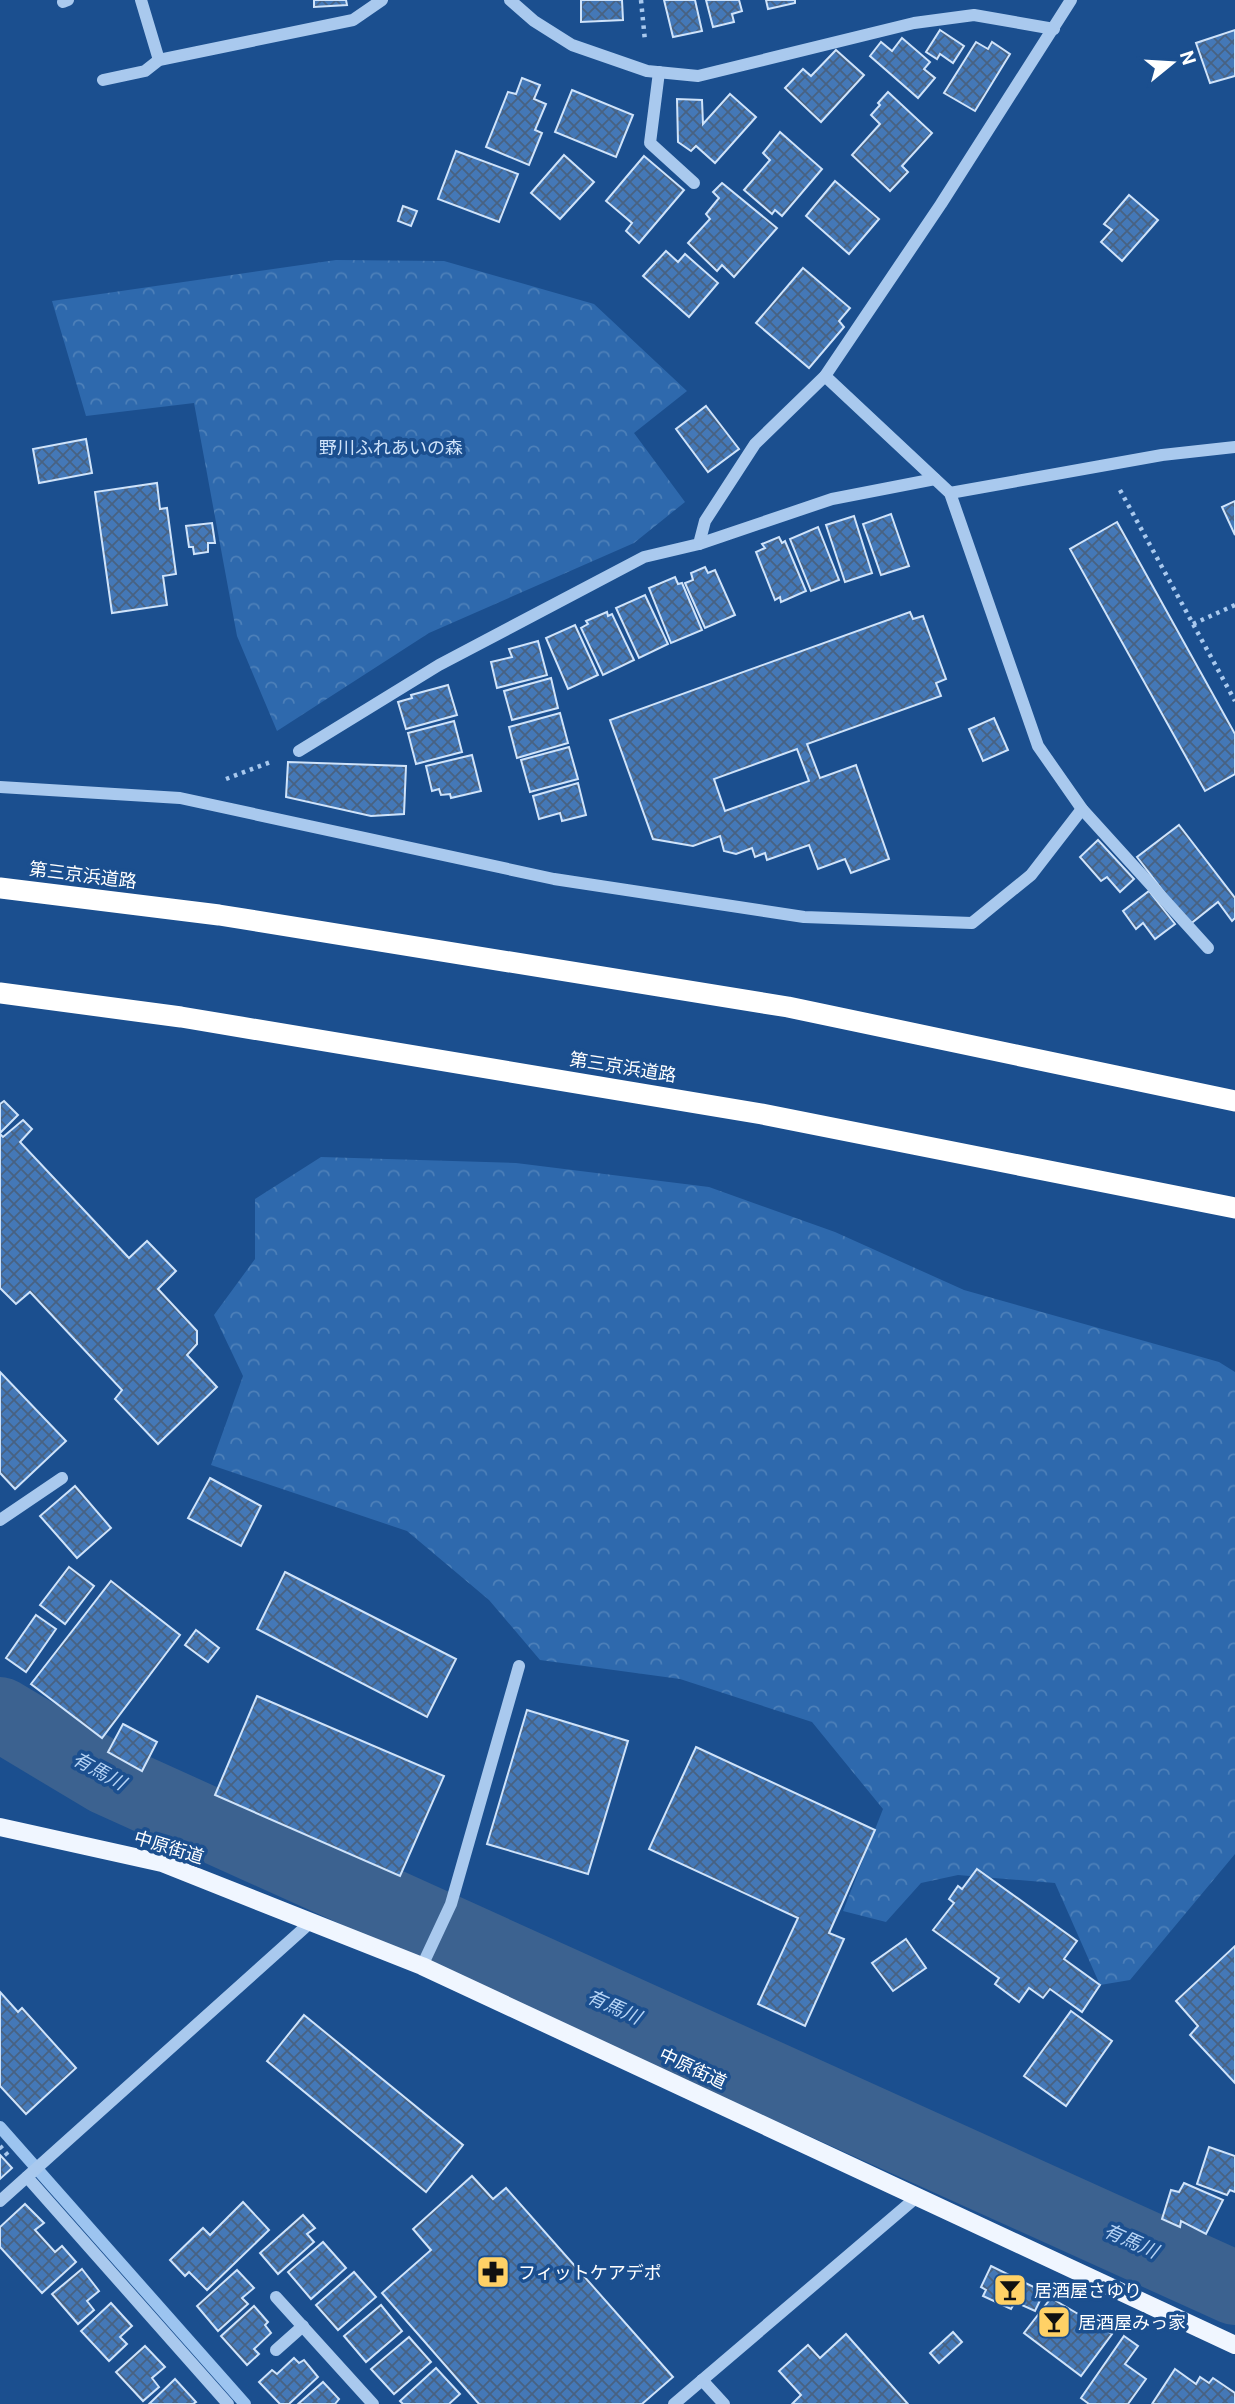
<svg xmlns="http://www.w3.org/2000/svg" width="1235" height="2404" viewBox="0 0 1235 2404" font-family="Roboto,'Noto Sans JP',sans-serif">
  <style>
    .forest { fill: url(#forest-crowns) }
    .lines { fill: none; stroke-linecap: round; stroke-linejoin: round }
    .stream { stroke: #9cc4f0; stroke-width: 12 }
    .river { stroke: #3c6290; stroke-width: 74 }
    .building { fill: url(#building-cross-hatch); stroke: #cfe3fa; stroke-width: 2; fill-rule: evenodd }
    .path { stroke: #a9c9ee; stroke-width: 4.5; stroke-dasharray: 3.5 5; stroke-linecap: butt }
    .minor { stroke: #a9c9ee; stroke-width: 12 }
    .major { stroke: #f0f6ff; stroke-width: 18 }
    .highway { stroke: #fff; stroke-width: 21 }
    .labels { text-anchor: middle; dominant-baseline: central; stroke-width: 7; stroke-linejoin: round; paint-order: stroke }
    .park-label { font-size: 18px; fill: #cfe3fa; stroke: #1b4f8f }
    .street-label { font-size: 18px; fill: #fff; stroke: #1b4f8f }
    .poi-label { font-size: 18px; fill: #fff; stroke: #1b4f8f; text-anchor: start }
    .water-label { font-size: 19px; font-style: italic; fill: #b5d3f5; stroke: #1b4f8f }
  </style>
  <defs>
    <pattern id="forest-crowns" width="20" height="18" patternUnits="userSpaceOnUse" patternTransform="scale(1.75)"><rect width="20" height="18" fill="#2e69ad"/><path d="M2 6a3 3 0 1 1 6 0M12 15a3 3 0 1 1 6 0" fill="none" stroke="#4d80b9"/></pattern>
    <pattern id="building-cross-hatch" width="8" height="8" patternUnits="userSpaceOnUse" patternTransform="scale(1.75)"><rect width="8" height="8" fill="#4478b7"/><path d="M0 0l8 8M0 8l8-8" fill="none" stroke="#486282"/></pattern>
  </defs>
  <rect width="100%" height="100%" fill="#1b4f8f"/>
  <g class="forest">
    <polygon points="336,260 444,261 594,304 687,391 634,433 685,502 634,543 429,633 277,731 237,636 194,403 86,416 52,301"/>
    <polygon points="321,1157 516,1163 709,1187 835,1232 964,1290 1219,1362 1235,1372 1235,1854 1130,1980 1100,1985 1055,1883 958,1875 921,1883 886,1922 843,1911 883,1809 812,1722 680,1679 540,1660 489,1600 407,1531 211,1465 243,1376 214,1315 255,1259 255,1199"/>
  </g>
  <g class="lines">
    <polyline class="stream" points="0,2127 245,2404"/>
    <polyline class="river" points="0,1714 107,1778 1235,2288"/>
  </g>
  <g class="building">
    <polygon points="314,0 346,0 347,5 314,7"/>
    <polygon points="581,0 622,0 623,20 581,22"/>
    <polygon points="664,0 695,0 702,31 673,37"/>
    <polygon points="706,0 739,0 742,11 732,14 734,22 713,27"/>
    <polygon points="766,0 795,0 795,3 768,9"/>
    <polygon points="940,30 964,46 953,63 940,54 937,59 926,52"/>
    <polygon points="1235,30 1235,76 1210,83 1196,43"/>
    <polygon points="902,38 930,62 924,69 935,78 918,98 870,56 881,42 892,51"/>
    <polygon points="976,42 988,49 992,42 1010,54 975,111 944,93"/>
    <polygon points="836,50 864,75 821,122 785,88 803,69 811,76"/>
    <polygon points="522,78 540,85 534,99 546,104 535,130 542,133 529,165 486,147 508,92 516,94"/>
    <polygon points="572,90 633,115 616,157 555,132"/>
    <polygon points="888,92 932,133 902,166 908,172 890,191 852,155 880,124 871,115 880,105 878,103"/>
    <polygon points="730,94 756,117 715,163 696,146 691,151 678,142 677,99 702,100 703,124"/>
    <polygon points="780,132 822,169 782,216 775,210 772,214 744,190 770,160 763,153"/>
    <polygon points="456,151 518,174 499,222 438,199"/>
    <polygon points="564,155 594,182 560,219 531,193"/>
    <polygon points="644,156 684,190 639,243 626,231 632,223 606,201"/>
    <polygon points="835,181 879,219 849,254 806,216"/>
    <polygon points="722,183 777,228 734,277 722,265 717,271 688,243 710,219 706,214 719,198 713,192"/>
    <polygon points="1129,195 1158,220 1122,261 1101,242 1112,230 1104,224"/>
    <polygon points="403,206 417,211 411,226 398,221"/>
    <polygon points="666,251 678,262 685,254 718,283 689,317 643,276"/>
    <polygon points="803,268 850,308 839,321 844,327 809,368 756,323"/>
    <polygon points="706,406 739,449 708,472 676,429"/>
    <polygon points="86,439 92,473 39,483 33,449"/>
    <polygon points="157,483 160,509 167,508 176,574 163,576 167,605 112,613 95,492"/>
    <polygon points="1235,501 1235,535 1222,507"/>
    <polygon points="891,514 909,566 881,575 863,524"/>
    <polygon points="854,516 872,573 845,582 826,525"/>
    <polygon points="1117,522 1235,734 1235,774 1205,791 1070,549"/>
    <polygon points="212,523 215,543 208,543 208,552 194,554 193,547 189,547 186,526"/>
    <polygon points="818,527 839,580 811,591 790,539"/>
    <polygon points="779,537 782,543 785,541 806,591 781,602 780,597 775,600 756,552 765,548 762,544"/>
    <polygon points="705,567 708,573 715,570 735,615 705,628 685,583 693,580 691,573"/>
    <polygon points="675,577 678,584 682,583 702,630 671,643 649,588"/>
    <polygon points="645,595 668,644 639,658 616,608"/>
    <polygon points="607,612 608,616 612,614 634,660 603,675 581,628 588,624 586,621"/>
    <path d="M 910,612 L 913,619 L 923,616 L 946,679 L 936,683 L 941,696 L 807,744 L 820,778 L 856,765 L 889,859 L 851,873 L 845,859 L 818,869 L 809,845 L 767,860 L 765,853 L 755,857 L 752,848 L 736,854 L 724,851 L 720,836 L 693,846 L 653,839 L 610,720 ZM 797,749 L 809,781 L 725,811 L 714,779 Z"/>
    <polygon points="575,625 598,675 568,689 546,638"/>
    <polygon points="538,641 547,675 497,688 491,662 512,657 509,649"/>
    <polygon points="551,678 558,708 512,720 504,691"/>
    <polygon points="448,685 457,715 406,729 398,702 412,698 411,695"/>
    <polygon points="560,713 568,743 517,758 509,727"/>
    <polygon points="994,718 1008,750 983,761 969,729"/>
    <polygon points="454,721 462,752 416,764 408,733"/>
    <polygon points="569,747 578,779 530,792 521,760"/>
    <polygon points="472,755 481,791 451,798 450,794 441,795 439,789 432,791 426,766"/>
    <polygon points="288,762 406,766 404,814 371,816 286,797"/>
    <polygon points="578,783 586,815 562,821 560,813 539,819 533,796"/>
    <polygon points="1179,825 1235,898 1235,918 1232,921 1218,902 1189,925 1137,857"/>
    <polygon points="1098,840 1134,879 1120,892 1107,877 1101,881 1080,857"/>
    <polygon points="1149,891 1175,924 1155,939 1143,923 1136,929 1123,911"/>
    <polygon points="4,1101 18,1115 0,1133 0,1104"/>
    <polygon points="23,1120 32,1129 20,1142 129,1258 147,1241 176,1271 158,1289 197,1331 197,1344 187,1355 217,1387 158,1444 115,1399 122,1390 30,1292 16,1304 0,1288 0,1134 3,1137"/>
    <polygon points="0,1372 66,1441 15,1489 0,1473"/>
    <polygon points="210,1478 261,1506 241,1546 188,1518"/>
    <polygon points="75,1486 111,1528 77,1558 40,1516"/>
    <polygon points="69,1567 94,1586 65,1624 40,1605"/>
    <polygon points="285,1572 456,1659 427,1717 257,1629"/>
    <polygon points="111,1581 180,1635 102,1738 31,1684"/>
    <polygon points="36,1615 56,1629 26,1672 6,1658"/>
    <polygon points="196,1630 219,1648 208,1662 185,1645"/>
    <polygon points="257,1696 444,1776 400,1876 215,1795"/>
    <polygon points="527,1710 628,1741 588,1874 487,1844"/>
    <polygon points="123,1724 157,1742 142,1771 108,1752"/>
    <polygon points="696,1747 875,1830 829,1933 844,1939 805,2026 758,2004 798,1918 649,1849"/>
    <polygon points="977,1869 1077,1941 1064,1959 1100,1985 1082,2012 1050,1989 1043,1998 1029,1988 1019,2002 995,1984 999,1978 933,1930 954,1903 949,1899 958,1886 962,1889"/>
    <polygon points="906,1939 926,1968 893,1991 872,1963"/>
    <polygon points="1235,1946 1235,2083 1190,2035 1198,2026 1176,2001"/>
    <polygon points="0,1992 18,2012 22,2008 76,2068 26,2114 0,2086"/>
    <polygon points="1071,2011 1112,2041 1066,2106 1024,2076"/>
    <polygon points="304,2015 463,2145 426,2192 267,2061"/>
    <polygon points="1209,2147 1235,2156 1235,2192 1230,2190 1227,2195 1197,2184"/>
    <polygon points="0,2155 12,2168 0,2179"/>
    <polygon points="472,2176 493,2199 506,2188 673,2377 642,2404 479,2404 382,2293 431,2250 413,2229"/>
    <polygon points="1184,2183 1223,2200 1206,2234 1181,2221 1180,2227 1162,2219 1171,2190 1179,2192"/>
    <polygon points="243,2202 269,2230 207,2290 189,2272 185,2276 170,2260 203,2228 210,2235"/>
    <polygon points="25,2204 44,2223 35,2230 55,2252 62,2246 76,2262 42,2293 0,2247 0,2227"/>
    <polygon points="303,2215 315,2228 307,2234 314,2242 278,2274 260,2253"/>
    <polygon points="323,2242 346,2268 311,2299 288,2272"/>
    <polygon points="991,2266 1044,2292 1035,2311 1015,2302 1011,2309 983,2296 986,2290 981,2287"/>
    <polygon points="82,2269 99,2291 87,2301 94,2310 78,2324 52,2294"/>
    <polygon points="237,2270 254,2288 242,2298 248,2304 218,2331 197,2306"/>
    <polygon points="354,2272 376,2297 338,2330 316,2305"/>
    <polygon points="1051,2298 1112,2334 1081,2376 1024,2333"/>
    <polygon points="111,2303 132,2326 120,2337 127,2344 109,2361 81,2331"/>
    <polygon points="381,2305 402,2331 366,2362 344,2336"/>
    <polygon points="254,2306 268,2322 265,2325 271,2333 254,2349 259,2354 247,2365 221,2336"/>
    <polygon points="953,2332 962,2342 939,2363 930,2353"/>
    <polygon points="846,2334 908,2404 792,2404 801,2395 779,2371 808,2345 820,2358"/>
    <polygon points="1124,2336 1138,2346 1125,2364 1146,2379 1128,2404 1089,2404 1081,2398"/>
    <polygon points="409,2337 431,2362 394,2394 371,2369"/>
    <polygon points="145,2346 165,2367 152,2378 159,2387 143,2401 116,2372"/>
    <polygon points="294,2358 299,2363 304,2360 318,2377 289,2404 280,2404 259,2382 272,2370 277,2374"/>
    <polygon points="436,2368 460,2394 449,2404 403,2404 400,2401"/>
    <polygon points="1175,2369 1196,2384 1200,2377 1209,2383 1213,2378 1235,2393 1235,2404 1152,2404"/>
    <polygon points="175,2379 196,2402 193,2404 149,2404"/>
    <polygon points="323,2382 339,2399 335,2404 298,2404"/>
  </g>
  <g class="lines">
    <g class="path">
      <polyline points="641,0 645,41"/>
      <polyline points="1120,490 1235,701"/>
      <polyline points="1193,624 1235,605"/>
      <polyline points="226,779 273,761"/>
      <polyline points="0,2146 10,2158"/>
    </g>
    <g class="minor">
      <polyline points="141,0 159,60"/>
      <polyline points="510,0 534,21 572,45 647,71 698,76 914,23 974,15 1054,29"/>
      <polyline points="63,2 68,0"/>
      <polyline points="659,72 650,143 694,183"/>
      <polyline points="103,80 145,71 159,60 353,20 382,0"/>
      <polyline points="825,376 950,493 1038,746 1082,809 1208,948"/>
      <polyline points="950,493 1162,455 1235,447"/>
      <polyline points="699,544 832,499 935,479"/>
      <polyline points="299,751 439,665 644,557 699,544 705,521 755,444 825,376 941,204 1071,0"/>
      <polyline points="0,787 180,798 554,879 804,917 972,923 1031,875 1082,809"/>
      <polyline points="0,1520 62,1478"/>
      <polyline points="422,1966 451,1904 519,1666"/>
      <polyline points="27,2177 228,2404"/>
      <polyline points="0,2201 311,1922"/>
      <polyline points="276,2297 373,2404"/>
      <polyline points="276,2350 303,2326"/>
      <polyline points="702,2380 724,2404"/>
      <polyline points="674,2404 918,2196"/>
    </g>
    <polyline class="major" points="0,1827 162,1863 422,1966 1235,2345"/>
    <g class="highway">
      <polyline points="0,888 219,915 788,1007 1235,1101"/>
      <polyline points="0,993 181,1017 762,1114 1235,1208"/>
    </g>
  </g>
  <defs>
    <symbol id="pharmacy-square" viewBox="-11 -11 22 22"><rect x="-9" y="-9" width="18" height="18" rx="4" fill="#ffd166" stroke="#1b4f8f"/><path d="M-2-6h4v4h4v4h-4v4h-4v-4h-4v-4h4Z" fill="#111"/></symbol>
    <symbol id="bar-square" viewBox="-11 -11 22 22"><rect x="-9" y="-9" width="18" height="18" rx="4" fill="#ffd166" stroke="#1b4f8f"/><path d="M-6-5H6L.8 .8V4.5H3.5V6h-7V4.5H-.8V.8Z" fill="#111"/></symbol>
  </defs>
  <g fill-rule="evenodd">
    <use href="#pharmacy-square" x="474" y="2253" width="38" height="38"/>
    <use href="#bar-square" x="991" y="2271" width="38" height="38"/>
    <use href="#bar-square" x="1035" y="2303" width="38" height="38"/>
  </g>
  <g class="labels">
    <g class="park-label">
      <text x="391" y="447">野川ふれあいの森</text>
    </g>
    <g class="street-label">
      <text transform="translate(83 875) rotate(7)">第三京浜道路</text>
      <text transform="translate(623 1067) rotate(9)">第三京浜道路</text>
      <text transform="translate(169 1847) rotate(17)">中原街道</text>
      <text transform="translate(693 2068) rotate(25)">中原街道</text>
    </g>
    <g class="poi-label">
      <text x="518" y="2272">フィットケアデポ</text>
      <text x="1034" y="2290">居酒屋さゆり</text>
      <text x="1078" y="2322">居酒屋みっ家</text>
    </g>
    <g class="water-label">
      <text transform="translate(99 1771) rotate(29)">有馬川</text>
      <text transform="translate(614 2007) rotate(24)">有馬川</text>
      <text transform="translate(1131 2241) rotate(24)">有馬川</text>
    </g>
  </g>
  <g transform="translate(1172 63) rotate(72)" stroke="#1b4f8f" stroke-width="5" paint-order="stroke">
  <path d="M0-5L12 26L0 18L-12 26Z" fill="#ffffff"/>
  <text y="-10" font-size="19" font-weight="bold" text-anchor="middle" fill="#ffffff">N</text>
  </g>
</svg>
